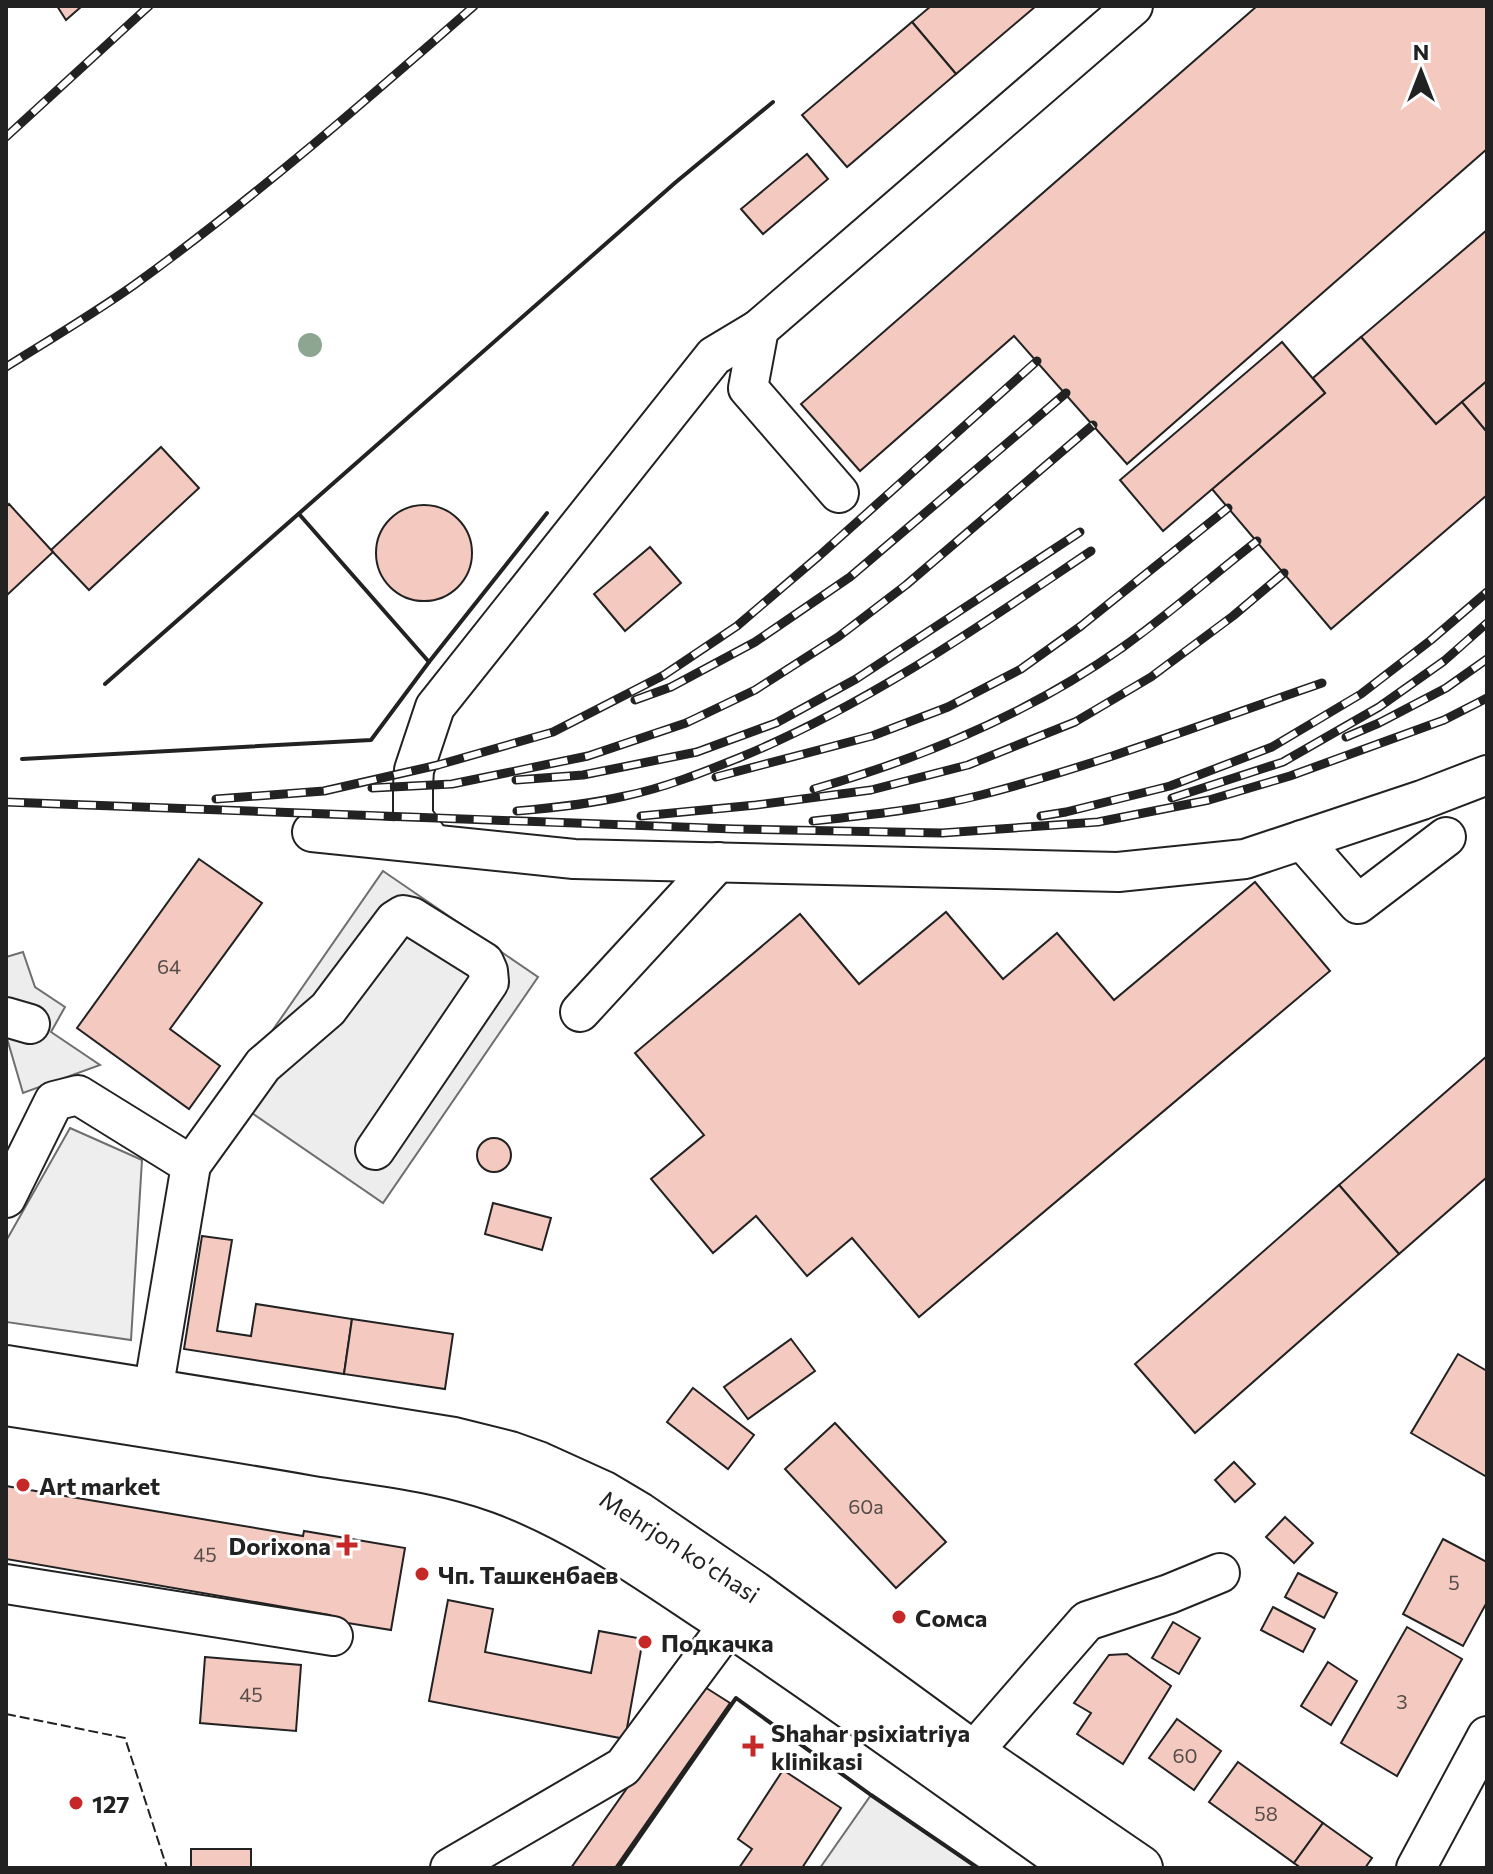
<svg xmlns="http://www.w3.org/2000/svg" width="1493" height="1874" viewBox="0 0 1493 1874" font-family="Commissioner,sans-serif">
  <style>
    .green { fill: #eee; stroke: #6f6f6f; stroke-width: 2 }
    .parking { fill: #ededed; stroke: #6f6f6f; stroke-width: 2 }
    .building { fill: #f3c9c0; stroke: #222; stroke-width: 2 }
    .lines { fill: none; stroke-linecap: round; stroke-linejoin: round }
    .minor-casing { stroke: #222; stroke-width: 42 }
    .major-casing { stroke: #222; stroke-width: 48 }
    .minor { stroke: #fff; stroke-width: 38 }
    .major { stroke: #fff; stroke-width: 44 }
    .rail-casing { stroke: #222; stroke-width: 9 }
    .rail { stroke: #fff; stroke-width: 6; stroke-dasharray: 18; stroke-linecap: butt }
    .fence { stroke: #222; stroke-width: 2; stroke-dasharray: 10 4; stroke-linecap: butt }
    .wall { stroke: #222; stroke-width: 4 }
    .tree { fill: #8da692 }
    .poi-dot { fill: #c62828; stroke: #fff; stroke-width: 3 }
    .labels { text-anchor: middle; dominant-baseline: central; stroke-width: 6; stroke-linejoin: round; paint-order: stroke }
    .number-label { font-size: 20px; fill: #564c4a }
    .poi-label { font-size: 24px; font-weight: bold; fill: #222; stroke: #fff; text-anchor: start }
    .street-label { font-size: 24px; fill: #222; stroke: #fff }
  </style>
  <rect width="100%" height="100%" fill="#fff"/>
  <polygon class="green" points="70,1128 142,1160 131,1340 6,1322 6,1241"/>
  <g class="parking">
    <polygon points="383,871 538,977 383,1203 227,1096"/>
    <polygon points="23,952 35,987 65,1007 51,1032 100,1065 23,1093 6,1035 6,957"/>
    <polygon points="871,1795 978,1868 820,1868"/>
  </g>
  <g class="building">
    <polygon points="57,6 82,6 66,20"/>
    <polygon points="931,6 1036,6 956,74 912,22"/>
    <polygon points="1257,6 1487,6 1487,149 1127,464 1014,336 860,471 801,404"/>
    <polygon points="912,22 956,74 847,167 802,115"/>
    <polygon points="807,154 828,179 763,234 741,209"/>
    <polygon points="1487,230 1487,381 1436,424 1361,337"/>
    <polygon points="1361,337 1436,424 1462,402 1487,432 1487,495 1331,629 1212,489 1325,393 1313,378"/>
    <polygon points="1282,342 1325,393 1163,531 1120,480"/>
    <polygon points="1487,381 1487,432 1462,402"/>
    <polygon points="161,447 199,488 89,590 51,550"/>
    <polygon points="9,504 53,552 6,596 6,507"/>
    <circle cx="424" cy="553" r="48"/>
    <polygon points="650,547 681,583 625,631 594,594"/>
    <polygon points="199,859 262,903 170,1029 220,1066 189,1109 77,1028"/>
    <polygon points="1255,882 1330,971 919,1317 852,1238 807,1276 756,1216 713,1253 651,1179 704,1135 635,1053 800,914 859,984 946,912 1003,979 1057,933 1114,1000"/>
    <polygon points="1487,1056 1487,1177 1399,1254 1339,1185"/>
    <circle cx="494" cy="1155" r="17"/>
    <polygon points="1339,1185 1399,1254 1195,1433 1135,1364"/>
    <polygon points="493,1203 551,1218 542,1250 485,1234"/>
    <polygon points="202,1236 232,1240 217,1331 251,1336 256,1304 352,1319 344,1374 184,1349"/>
    <polygon points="352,1319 453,1334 445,1389 344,1374"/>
    <polygon points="791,1339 815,1371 748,1419 724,1387"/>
    <polygon points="1458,1354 1487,1371 1487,1477 1411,1433"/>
    <polygon points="693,1388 754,1435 728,1469 667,1422"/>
    <polygon points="835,1423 946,1542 896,1588 785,1469"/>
    <polygon points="1234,1462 1255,1484 1235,1502 1215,1480"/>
    <polygon points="6,1486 303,1536 304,1531 405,1548 391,1630 329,1620 330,1615 6,1559"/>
    <polygon points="1285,1517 1313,1543 1294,1563 1266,1537"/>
    <polygon points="1443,1539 1487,1562 1487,1602 1463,1646 1403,1614"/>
    <polygon points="1298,1573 1337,1593 1324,1618 1285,1597"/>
    <polygon points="448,1600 493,1609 485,1652 591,1673 599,1631 643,1639 625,1739 429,1701"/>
    <polygon points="1273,1607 1315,1629 1303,1652 1261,1630"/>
    <polygon points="1173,1622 1200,1638 1179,1674 1152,1658"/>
    <polygon points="1407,1627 1462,1659 1397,1776 1341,1743"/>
    <polygon points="1127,1654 1171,1686 1123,1764 1077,1734 1091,1713 1074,1703 1109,1655"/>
    <polygon points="205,1657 301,1665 296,1731 200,1723"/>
    <polygon points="1328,1662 1357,1681 1331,1725 1301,1706"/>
    <polygon points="700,1684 730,1703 615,1868 571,1868"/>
    <polygon points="1177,1719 1221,1751 1194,1790 1149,1758"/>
    <polygon points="1238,1762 1323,1823 1294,1863 1209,1802"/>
    <polygon points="783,1770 841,1808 802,1868 739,1868 752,1849 738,1839"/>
    <polygon points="1323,1823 1372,1858 1365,1868 1301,1868 1294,1863"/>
    <rect x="191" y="1849" width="60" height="19"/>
  </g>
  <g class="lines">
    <defs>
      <g id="minor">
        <polyline points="839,493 748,388 759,329 1133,6"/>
        <polyline points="312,832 574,859 1118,872 1245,859 1422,800 1487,775"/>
        <polyline points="1302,840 1358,904 1446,837"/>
        <polyline points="432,844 413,817 413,786 414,770 435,707 714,356 759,329"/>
        <polyline points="580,1012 718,862"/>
        <polyline points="6,1017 30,1024"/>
        <polyline points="191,1165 263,1065 328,1009 395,920 403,915 412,917 484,962 488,971 489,982 375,1150"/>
        <polyline points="6,1198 54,1101 78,1095 191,1165 148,1421"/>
        <polyline points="6,1584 333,1636"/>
        <polyline points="972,1753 1087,1621 1169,1594 1220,1573"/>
        <polyline points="450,1868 623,1767 730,1623"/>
        <polyline points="1416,1868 1487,1736"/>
      </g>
      <g id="major">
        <polyline points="6,1368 454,1440 510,1454 538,1464 602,1493 639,1515 753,1593 972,1753 1140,1868"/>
        <path d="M 6,1403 C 110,1419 214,1435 317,1453 C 378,1463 442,1469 501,1491 C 577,1519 643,1566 711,1611 C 835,1693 956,1782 1078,1868"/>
      </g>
    </defs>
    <use href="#minor" class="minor-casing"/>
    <use href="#major" class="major-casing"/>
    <use href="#minor" class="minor"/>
    <use href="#major" class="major"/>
    <defs>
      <g id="rail">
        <polyline points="6,137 149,6"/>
        <path d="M 6,367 C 49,340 93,314 134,285 C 253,199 364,102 474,6"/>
        <polyline points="635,700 671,687 755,642 850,577 1066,393"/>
        <polyline points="1346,737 1379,723 1446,688 1487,659"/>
        <polyline points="716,777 872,736 948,707 1021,669 1081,626 1228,508"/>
        <polyline points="516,780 583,775 697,752 776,723 856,679 1080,532"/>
        <polyline points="372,788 452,784 588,756 686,723 755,690 838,637 906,585 1093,425"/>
        <path d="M 814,789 C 923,758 1030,713 1123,647 C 1169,614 1212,576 1257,541"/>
        <polyline points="1172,798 1283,762 1379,707 1444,661 1487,623"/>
        <polyline points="216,799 324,791 438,765 553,732 664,675 737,626 819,556 1037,361"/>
        <polyline points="6,802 734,829 942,833 1098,822 1209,800 1290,776 1444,720 1487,698"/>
        <path d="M 517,811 C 552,808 590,804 625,796 C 664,788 704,772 741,757 C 867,705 978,627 1091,551"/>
        <polyline points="641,816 756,805 871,790 968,765 1075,722 1151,677 1233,616 1284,573"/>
        <polyline points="1041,816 1066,812 1170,786 1272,747 1361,694 1431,640 1487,592"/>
        <path d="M 813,821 C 870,815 926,809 981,795 C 1097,765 1209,722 1322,683"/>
      </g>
    </defs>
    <use href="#rail" class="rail-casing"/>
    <use href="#rail" class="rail"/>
    <polyline class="fence" points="6,1714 125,1738 167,1868"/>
    <g class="wall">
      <polyline points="299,514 429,662"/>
      <polyline points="105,684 676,182 773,102"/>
      <polyline points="22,759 371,740 429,662 547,513"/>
      <polyline points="618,1868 736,1698 871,1795 978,1868"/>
    </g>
  </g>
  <circle class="tree" cx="310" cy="345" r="12"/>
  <g class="poi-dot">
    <circle cx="23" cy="1485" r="8"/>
    <path d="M343 1533h8v8h8v8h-8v8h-8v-8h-8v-8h8z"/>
    <circle cx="422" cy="1574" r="8"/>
    <circle cx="899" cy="1617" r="8"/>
    <circle cx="645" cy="1642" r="8"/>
    <path d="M749 1734h8v8h8v8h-8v8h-8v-8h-8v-8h8z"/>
    <circle cx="76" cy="1803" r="8"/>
  </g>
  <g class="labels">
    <g class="number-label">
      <text x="169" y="966">64</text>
      <text x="866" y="1506">60a</text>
      <text x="205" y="1554">45</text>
      <text x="1454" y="1582">5</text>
      <text x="251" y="1694">45</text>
      <text x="1402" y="1701">3</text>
      <text x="1185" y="1755">60</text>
      <text x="1266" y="1813">58</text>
    </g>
    <g class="poi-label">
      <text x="39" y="1485">Art market</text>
      <text x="331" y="1545" text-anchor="end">Dorixona</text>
      <text x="438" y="1574">Чп. Ташкенбаев</text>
      <text x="915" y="1617">Сомса</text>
      <text x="661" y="1642">Подкачка</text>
      <text x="771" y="1732">Shahar psixiatriya<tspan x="771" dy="28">klinikasi</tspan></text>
      <text x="92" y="1803">127</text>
    </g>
    <g class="street-label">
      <text transform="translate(680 1546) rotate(33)">Mehrjon ko'chasi</text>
    </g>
  </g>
  <rect width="1493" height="1874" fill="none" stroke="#222222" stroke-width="16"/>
  <g transform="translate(1421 72)" stroke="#ffffff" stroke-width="6" paint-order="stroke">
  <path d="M0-6L14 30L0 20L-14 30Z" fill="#222222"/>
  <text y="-12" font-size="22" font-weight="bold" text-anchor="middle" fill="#222222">N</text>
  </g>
</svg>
